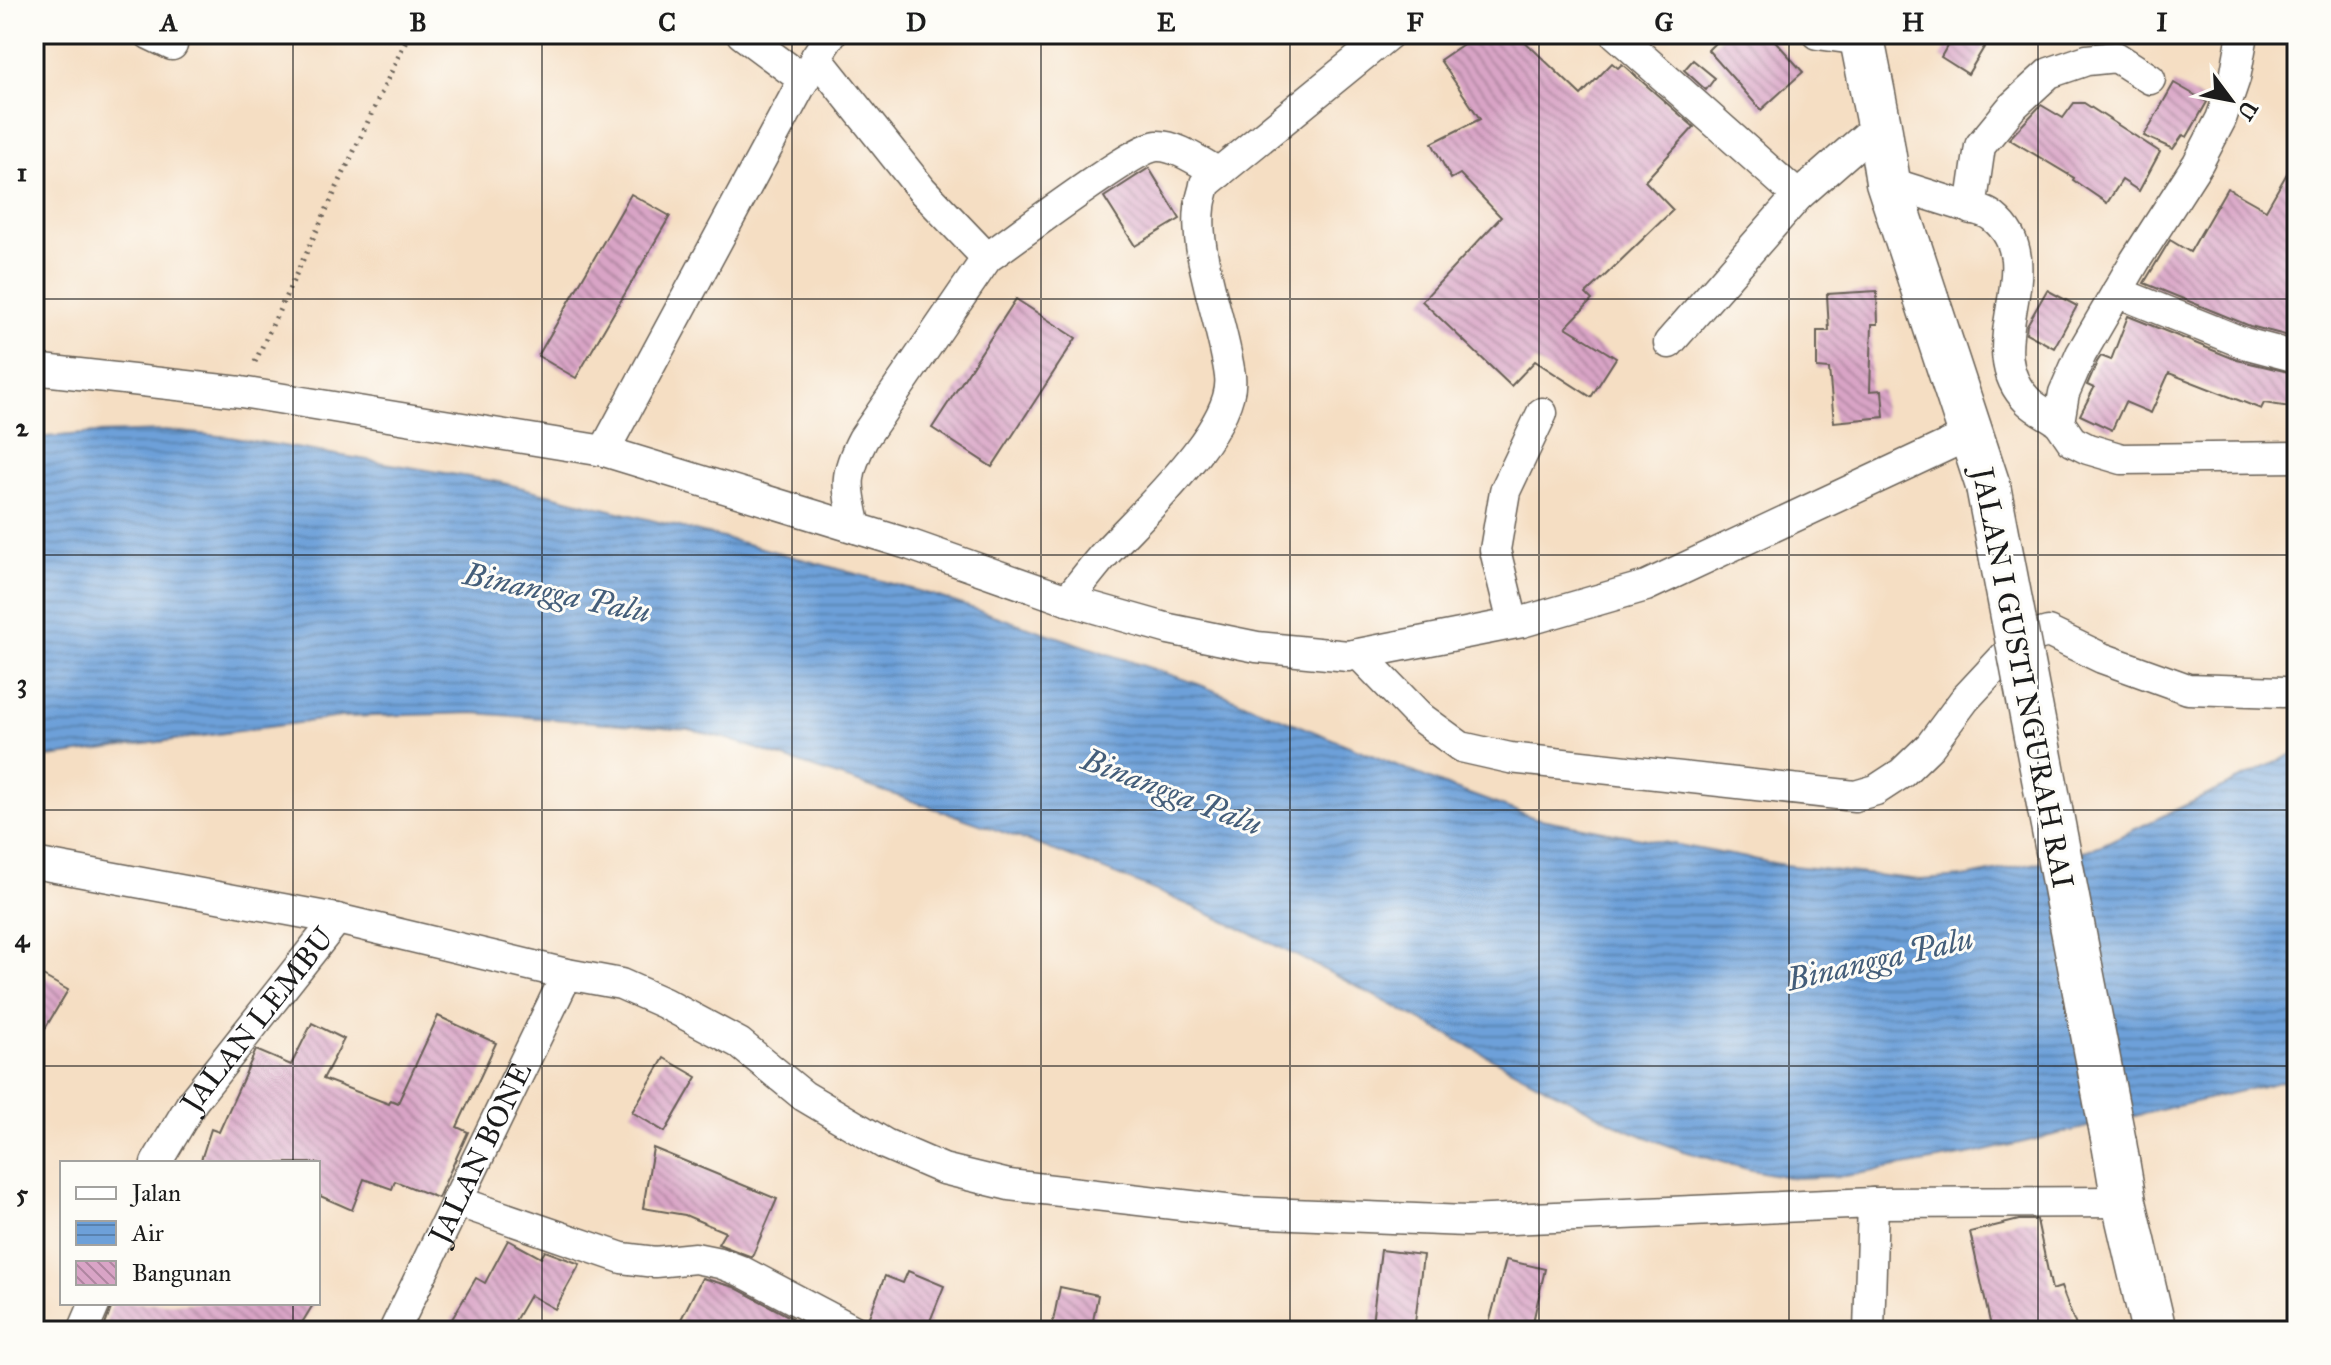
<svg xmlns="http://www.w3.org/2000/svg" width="2331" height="1365" viewBox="0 0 2331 1365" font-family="'IM FELL Great Primer',serif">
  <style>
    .water { fill: url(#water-rules); stroke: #445e7a; stroke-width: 2 }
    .building { fill: url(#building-back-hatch) }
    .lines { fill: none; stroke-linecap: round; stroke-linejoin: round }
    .street-casing { stroke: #686056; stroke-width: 33 }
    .secondary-casing { stroke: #686056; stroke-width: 47 }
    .path { stroke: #686056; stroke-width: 5; stroke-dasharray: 2 6; stroke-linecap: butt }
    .street { stroke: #fff; stroke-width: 30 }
    .secondary { stroke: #fff; stroke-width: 44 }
    .secondary-bridge-casing { stroke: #686056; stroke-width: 47; stroke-linecap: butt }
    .secondary-bridge { stroke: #fff; stroke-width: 44 }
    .grid { fill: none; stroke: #1c1c1c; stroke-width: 2; stroke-opacity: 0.55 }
    .labels { text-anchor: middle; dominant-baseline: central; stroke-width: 6; stroke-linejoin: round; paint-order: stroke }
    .street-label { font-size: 30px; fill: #1c1c1c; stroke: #fdfcf7 }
    .water-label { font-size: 32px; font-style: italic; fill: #445e7a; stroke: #fdfcf7 }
    .neatline { fill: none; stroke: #1c1c1c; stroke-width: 3 }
    .grid-label { font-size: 26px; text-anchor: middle; font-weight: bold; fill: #1c1c1c }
  </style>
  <defs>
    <pattern id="water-rules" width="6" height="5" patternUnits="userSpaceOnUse" patternTransform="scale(2)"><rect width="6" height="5" fill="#6da0d9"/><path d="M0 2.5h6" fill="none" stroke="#5982af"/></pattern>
    <pattern id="building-back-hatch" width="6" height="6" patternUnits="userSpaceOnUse" patternTransform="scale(2)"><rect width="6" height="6" fill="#d9a4c6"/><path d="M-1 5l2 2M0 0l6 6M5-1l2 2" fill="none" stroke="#af85a0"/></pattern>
  </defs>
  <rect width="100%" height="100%" fill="#fdfcf7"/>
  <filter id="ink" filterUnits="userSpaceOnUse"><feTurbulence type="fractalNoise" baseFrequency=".0125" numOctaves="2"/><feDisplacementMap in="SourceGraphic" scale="16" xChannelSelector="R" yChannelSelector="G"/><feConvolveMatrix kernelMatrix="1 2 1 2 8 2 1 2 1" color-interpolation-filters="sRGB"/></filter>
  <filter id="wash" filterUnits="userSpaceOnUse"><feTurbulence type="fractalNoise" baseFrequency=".006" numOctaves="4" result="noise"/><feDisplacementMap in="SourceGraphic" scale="32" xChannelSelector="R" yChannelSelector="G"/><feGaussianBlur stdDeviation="1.8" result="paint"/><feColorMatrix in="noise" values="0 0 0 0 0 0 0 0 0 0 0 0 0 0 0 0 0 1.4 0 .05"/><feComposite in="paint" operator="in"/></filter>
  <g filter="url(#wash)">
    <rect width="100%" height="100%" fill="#f5dec3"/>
    <path class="water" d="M 170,431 L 229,437 L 499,482 L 747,544 L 933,595 L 1198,684 L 1447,786 L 1535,818 L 1784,865 L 1921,880 L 1964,877 L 2068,857 L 2104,844 L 2297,752 L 2297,1078 L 1973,1154 L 1845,1176 L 1793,1178 L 1747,1169 L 1683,1151 L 1628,1130 C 1488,1059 1352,979 1209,914 C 1055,844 891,795 731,740 L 688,729 L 474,713 L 341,717 L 34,759 L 34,438 L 96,433 Z"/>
    <g id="blocks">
      <g class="building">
        <polygon points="1478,34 1517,34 1581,95 1612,63 1618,68 1622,64 1694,127 1645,181 1673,210 1586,294 1592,300 1566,327 1616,358 1591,397 1535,361 1511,386 1422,301 1501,217 1460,174 1451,179 1432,143 1480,119 1440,60"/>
        <polygon points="1724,34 1769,34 1803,72 1761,110 1708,50"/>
        <polygon points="1954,34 1992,34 1968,74 1941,57"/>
        <polygon points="1693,60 1715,78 1706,90 1684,70"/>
        <polygon points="2174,83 2207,102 2187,137 2183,135 2173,149 2144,136"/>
        <polygon points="2074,103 2084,103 2160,152 2139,191 2122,180 2107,203 2073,180 2074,178 2009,139 2041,105 2063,118"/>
        <polygon points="2297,156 2297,338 2250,326 2144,283 2170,240 2190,252 2227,188 2266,210"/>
        <polygon points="1149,168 1180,219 1135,246 1104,197"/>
        <polygon points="631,194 670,216 576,378 538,356"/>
        <polygon points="2047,290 2077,306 2054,348 2026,333 2027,325"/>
        <polygon points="1877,291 1878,324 1872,324 1870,391 1882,390 1884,417 1834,422 1829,369 1817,368 1817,331 1829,331 1827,294"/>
        <polygon points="1016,299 1076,338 992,467 932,428"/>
        <polygon points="2128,316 2237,360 2297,374 2297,408 2264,403 2261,409 2169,373 2151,413 2125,402 2112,430 2080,415 2094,388 2087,385 2097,362 2101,356 2111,360"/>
        <polygon points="34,971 68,990 34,1047"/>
        <polygon points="438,1016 496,1043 457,1127 468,1132 438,1198 395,1181 392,1189 364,1179 352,1210 318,1195 318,1163 200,1163 211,1129 219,1132 256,1050 291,1065 312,1023 344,1039 323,1079 389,1104 391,1100 398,1103"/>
        <polygon points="664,1058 697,1077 665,1132 632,1112"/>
        <polygon points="653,1148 777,1199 752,1257 718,1244 725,1232 685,1215 643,1208"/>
        <polygon points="2019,1220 2037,1220 2052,1290 2061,1287 2078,1331 1992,1331 1970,1232"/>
        <polygon points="508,1240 541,1258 545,1251 580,1264 555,1309 530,1295 509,1331 445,1331 476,1278 485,1283"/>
        <polygon points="1381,1250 1423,1255 1414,1331 1371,1331"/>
        <polygon points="1506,1260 1545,1269 1531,1331 1487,1331"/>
        <polygon points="908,1271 944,1286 926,1331 873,1331 868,1319 885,1276 903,1283"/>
        <polygon points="702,1278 734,1287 792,1318 786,1331 675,1331"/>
        <polygon points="1060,1287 1098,1295 1091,1331 1051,1331"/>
        <polygon points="113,1303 314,1303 297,1331 103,1331"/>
      </g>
    </g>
  </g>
  <g filter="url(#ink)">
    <use href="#blocks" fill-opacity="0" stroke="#686056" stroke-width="2"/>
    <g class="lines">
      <defs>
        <g id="street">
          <polyline points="149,34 172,45"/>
          <polyline points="742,34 804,80"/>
          <polyline points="1616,34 1798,196 1879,125"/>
          <polyline points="1817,34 1862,40"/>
          <polyline points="2243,34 2235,78 2221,119 2198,163 2135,261 2081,354 2064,393 2059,422 2072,441 2088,449 2122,459 2297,457"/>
          <path d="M 816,57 L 922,190 L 987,258 C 1013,240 1135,147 1157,146 C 1177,145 1202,164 1219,173"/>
          <path d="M 1888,182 C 1913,190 1939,198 1964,206 C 1974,209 1986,211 1993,217 C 2053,265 1972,346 2028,401 C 2036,409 2049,415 2059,422"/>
          <polyline points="1971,209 1980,146 2012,107 2049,73 2087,60 2116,57 2150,79"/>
          <polyline points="2117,292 2244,343 2297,357"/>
          <polyline points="1669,343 1798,196"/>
          <polyline points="34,369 241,392 604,451 911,545 1067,600 1169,629 1257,647 1348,656 1522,622 1646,586 1971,434"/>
          <polyline points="604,451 816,57 831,34"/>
          <path d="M 856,528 C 847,487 843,477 863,439 L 987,258"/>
          <path d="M 1067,600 C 1079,586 1090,571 1102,557 C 1136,519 1237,429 1230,376 C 1224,326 1194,256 1200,208 C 1200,200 1204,192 1205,184 L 1389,34"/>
          <polyline points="1513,623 1495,550 1505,491 1542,413"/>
          <polyline points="1359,654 1420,717 1461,747 1510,758 1855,796 1876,790 1902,773 1930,746 1965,699 2020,640 2048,632 2102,658 2188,689 2283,692"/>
          <polyline points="34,863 337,919 567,974 621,984 664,1003 739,1043 804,1096 885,1144 943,1169 1009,1185 1243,1212 1466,1221 1873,1203 1869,1331"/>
          <path id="s1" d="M 156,1163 L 193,1101 L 337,919"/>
          <polyline points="456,1201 622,1258 655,1262 695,1258 720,1263 741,1271 855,1331"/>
          <polyline points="1873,1203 2124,1202"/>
          <polyline points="83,1331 95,1303"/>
          <path id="s2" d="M 394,1331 L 567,974"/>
        </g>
        <g id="secondary">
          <polyline points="1861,34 1879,125 1888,182 1988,486"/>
          <polyline points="2114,1143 2124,1202 2154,1331"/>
        </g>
      </defs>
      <use href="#street" class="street-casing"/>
      <use href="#secondary" class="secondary-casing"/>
      <polyline class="path" points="255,362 409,34"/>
      <use href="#street" class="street"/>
      <use href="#secondary" class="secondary"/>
      <defs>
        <polyline id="secondary-bridge" points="1988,486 2114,1143"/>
      </defs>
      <use href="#secondary-bridge" class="secondary-bridge-casing"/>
      <use href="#secondary-bridge" class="secondary-bridge"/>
    </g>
  </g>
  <path class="grid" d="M 293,34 L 293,1163M 542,34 L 542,1331M 792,34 L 792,1331M 1041,34 L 1041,1331M 1290,34 L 1290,1331M 1539,34 L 1539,1331M 1789,34 L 1789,1331M 2038,34 L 2038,1331M 34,299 L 2297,299M 34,555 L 2297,555M 34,810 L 2297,810M 34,1066 L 2297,1066M 293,1303 L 293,1331"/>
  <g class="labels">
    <g class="street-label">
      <text transform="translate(2023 678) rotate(79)">JALAN I GUSTI NGURAH RAI</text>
      <text stroke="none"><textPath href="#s1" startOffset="176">JALAN LEMBU</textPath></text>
      <text stroke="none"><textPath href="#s2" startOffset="198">JALAN BONE</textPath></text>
    </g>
    <g class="water-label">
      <text transform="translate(557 593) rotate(12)">Binangga Palu</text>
      <text transform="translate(1172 792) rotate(21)">Binangga Palu</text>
      <text transform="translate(1880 959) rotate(-13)">Binangga Palu</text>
    </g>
  </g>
  <rect width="2331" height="1365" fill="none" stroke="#fdfcf7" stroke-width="88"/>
  <rect x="60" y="1161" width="260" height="144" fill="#fdfcf7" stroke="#a3a29f" stroke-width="2"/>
  <rect x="76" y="1187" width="40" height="12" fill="#ffffff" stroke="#a3a29f" stroke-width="2"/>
  <text x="132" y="1201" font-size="24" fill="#1c1c1c">Jalan</text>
  <rect x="76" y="1221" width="40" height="24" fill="url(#water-rules)" stroke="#a3a29f" stroke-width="2"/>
  <text x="132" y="1241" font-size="24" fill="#1c1c1c">Air</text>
  <rect x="76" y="1261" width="40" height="24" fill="url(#building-back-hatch)" stroke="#a3a29f" stroke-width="2"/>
  <text x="132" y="1281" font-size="24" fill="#1c1c1c">Bangunan</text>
  <g transform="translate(2231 100) rotate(122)" stroke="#fdfcf7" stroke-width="6" paint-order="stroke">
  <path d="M0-6L14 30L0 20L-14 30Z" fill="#1c1c1c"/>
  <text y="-12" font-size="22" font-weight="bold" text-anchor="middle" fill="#1c1c1c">U</text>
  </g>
  <rect x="44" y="44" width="2243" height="1277" class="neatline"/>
  <g class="grid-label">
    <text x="169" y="31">A</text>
    <text x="418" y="31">B</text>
    <text x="667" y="31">C</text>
    <text x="916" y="31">D</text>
    <text x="1166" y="31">E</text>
    <text x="1415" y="31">F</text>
    <text x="1664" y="31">G</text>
    <text x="1913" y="31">H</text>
    <text x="2162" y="31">I</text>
    <text x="22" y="181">1</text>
    <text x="22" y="436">2</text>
    <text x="22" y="692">3</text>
    <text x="22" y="947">4</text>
    <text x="22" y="1202">5</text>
  </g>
</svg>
